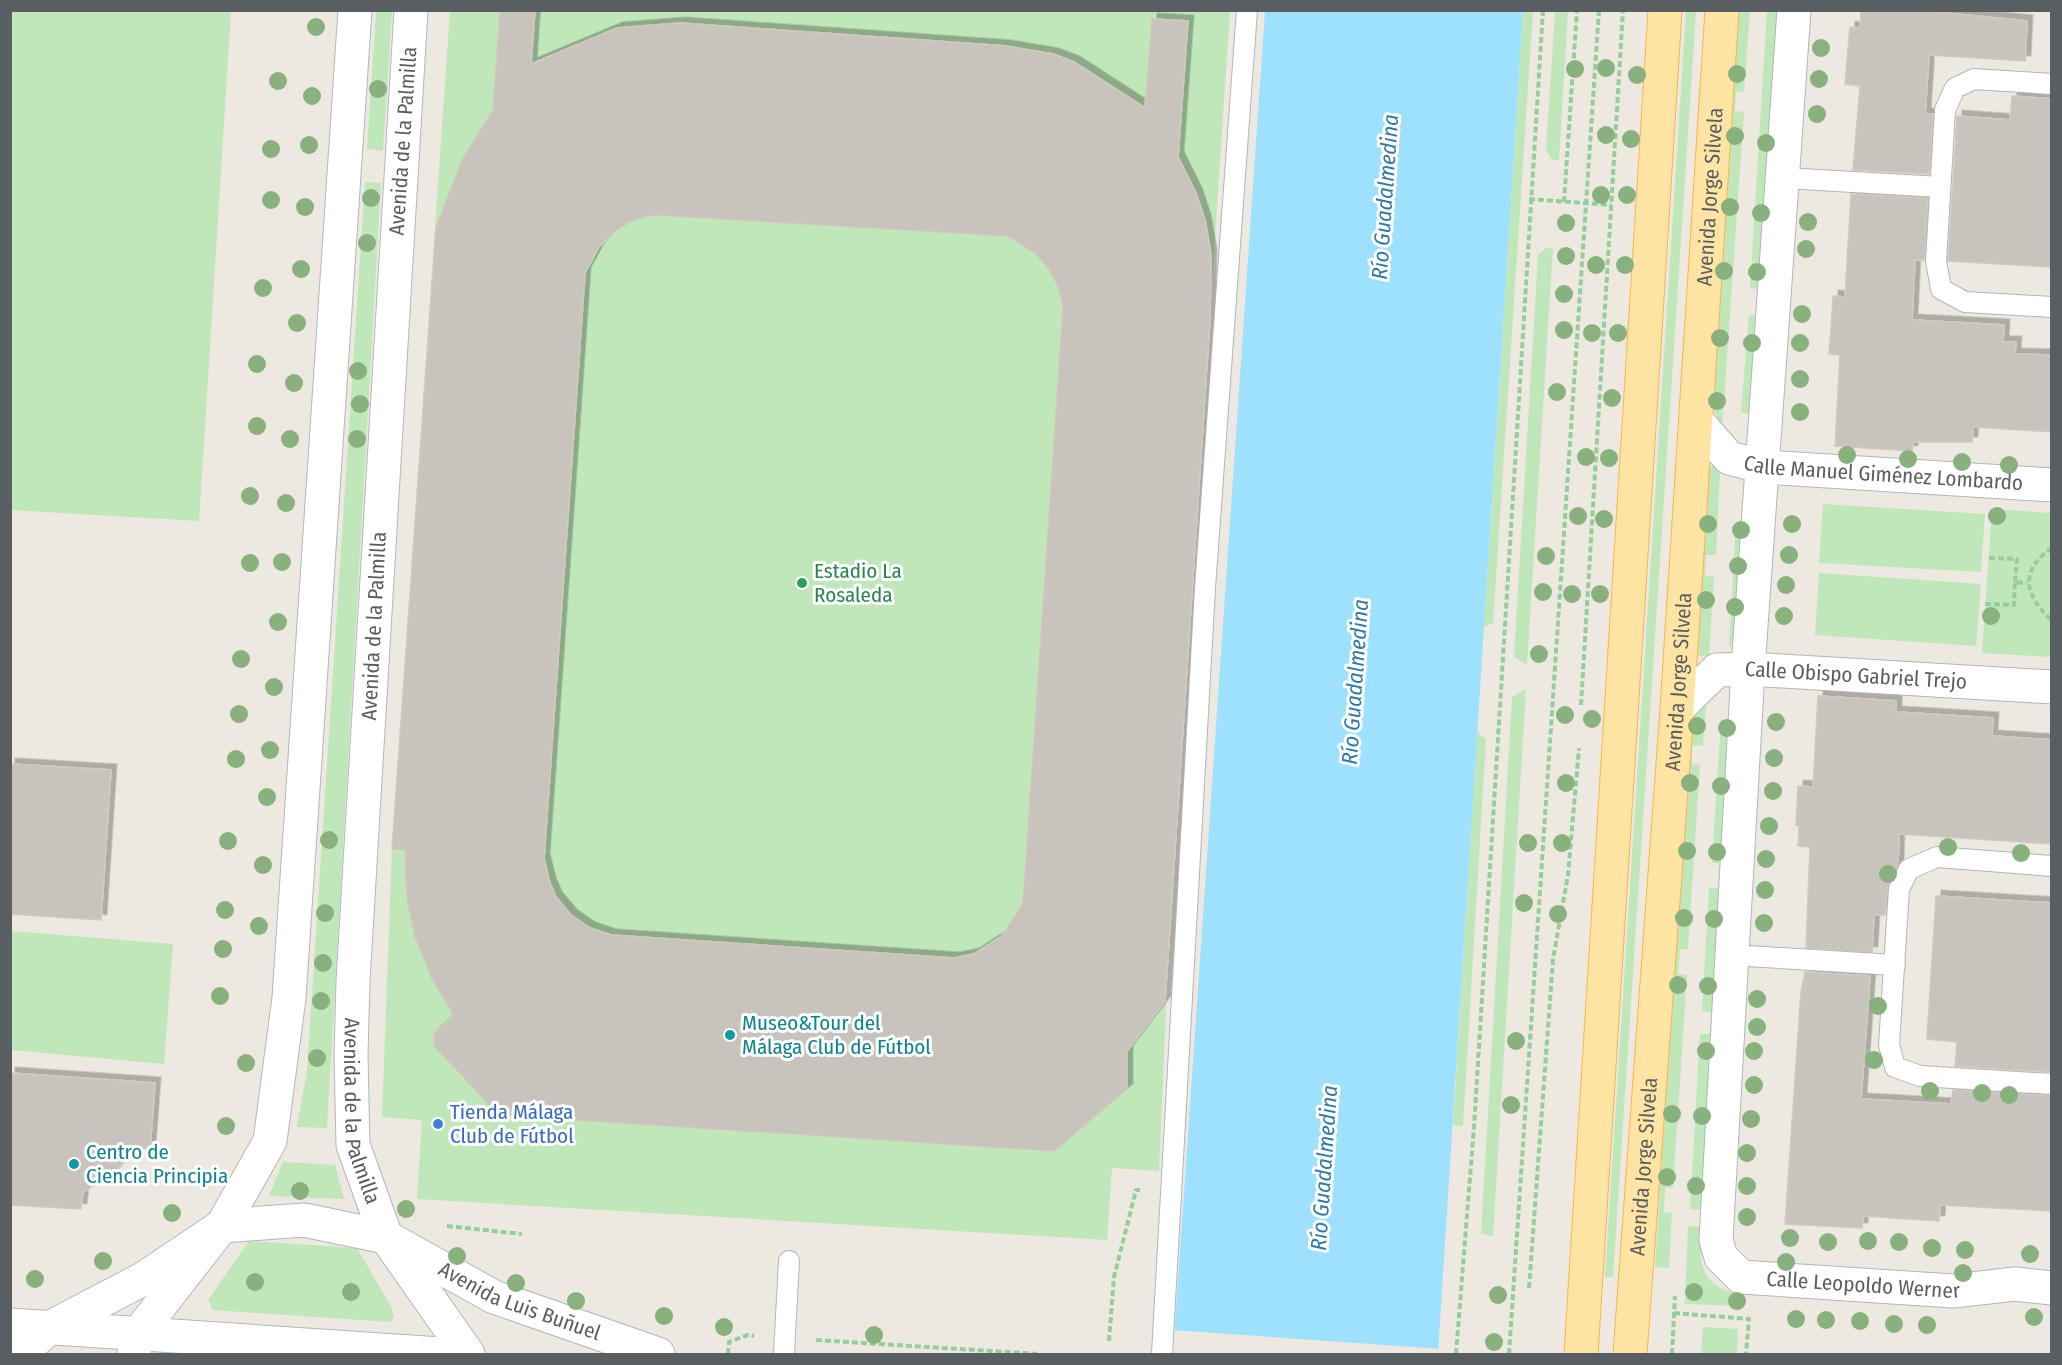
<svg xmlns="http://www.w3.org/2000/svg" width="2062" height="1365" viewBox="0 0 2062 1365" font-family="'Fira Sans Condensed',sans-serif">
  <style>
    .green { fill: #c0e7ba }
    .water { fill: #9ee1ff }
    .pier { fill: #ede8e0 }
    .building { fill: #c8c3bd; stroke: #d2c9be; stroke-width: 1.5; fill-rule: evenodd; filter: url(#shadow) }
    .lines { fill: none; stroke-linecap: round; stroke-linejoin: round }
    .service-casing { stroke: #b1b5b9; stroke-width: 22 }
    .minor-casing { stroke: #b1b5b9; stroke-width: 35 }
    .secondary-casing { stroke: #b2b7bc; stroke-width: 35 }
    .primary-casing { stroke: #fbb34b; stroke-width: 35 }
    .path { stroke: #95ce9d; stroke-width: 4; stroke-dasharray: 6 3; stroke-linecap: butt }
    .service { stroke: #fff; stroke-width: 20 }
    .minor { stroke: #fff; stroke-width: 33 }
    .secondary { stroke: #fff; stroke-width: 33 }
    .primary { stroke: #ffe4a3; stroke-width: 33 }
    .tree { fill: #88b17e }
    .leisure-dot { fill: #2e9e5b; stroke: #fff; stroke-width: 2 }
    .culture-dot { fill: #0f9aa8; stroke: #fff; stroke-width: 2 }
    .shop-dot { fill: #3f7fe0; stroke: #fff; stroke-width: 2 }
    .labels { text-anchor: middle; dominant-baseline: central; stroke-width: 6; stroke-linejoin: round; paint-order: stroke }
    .street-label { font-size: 21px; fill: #595e62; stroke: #fff }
    .leisure-label { font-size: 21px; fill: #27864d; stroke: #fff; text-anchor: start }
    .culture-label { font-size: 21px; fill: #0d838f; stroke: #fff; text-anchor: start }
    .shop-label { font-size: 21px; fill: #366cbe; stroke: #fff; text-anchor: start }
    .water-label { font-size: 22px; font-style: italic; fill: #3179a5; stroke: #fff }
  </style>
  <defs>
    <filter id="shadow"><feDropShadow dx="5.5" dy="-5.5" stdDeviation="0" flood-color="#0004"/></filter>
  </defs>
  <rect width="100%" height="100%" fill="#ede8e0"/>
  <g class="green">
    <polygon points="10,11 231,11 199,521 11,510"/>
    <polygon points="376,11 392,11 383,151 367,149"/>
    <polygon points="450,11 1230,11 1170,913 1159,1171 1112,1168 1107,1240 417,1199 422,1120 382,1117 392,849"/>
    <polygon points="1523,11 1533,11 1493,623 1484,627"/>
    <polygon points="1555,11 1568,11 1559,160 1552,160 1546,150"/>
    <polygon points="1686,11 1696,11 1613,1277 1605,1277"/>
    <polygon points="1736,11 1750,11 1744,92 1736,92 1735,111 1744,112 1722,429 1711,402"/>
    <polygon points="1767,11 1780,11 1754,413 1741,413 1749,315 1758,315 1760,289 1750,288"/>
    <polygon points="365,182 381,183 327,1128 297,1127 307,1071"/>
    <polygon points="1553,247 1527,665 1514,657 1538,255 1546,248"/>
    <polygon points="1713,466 1720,470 1716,555 1706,555 1705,576 1714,577 1709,656 1700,656 1696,652 1708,468"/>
    <polygon points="1823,504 1985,514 1981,572 1819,563"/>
    <polygon points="1992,509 2051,513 2051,657 1982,653"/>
    <polygon points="1749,521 1734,644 1729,648 1736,522"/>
    <polygon points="1819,573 1981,584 1976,646 1815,635"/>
    <polygon points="1526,689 1493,1236 1481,1234 1512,697"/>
    <polygon points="1707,692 1703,745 1692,746 1692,765 1700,764 1688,949 1680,949 1678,974 1687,975 1673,1188 1665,1187 1664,1212 1672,1213 1669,1268 1655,1267 1689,729 1692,713"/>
    <polygon points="1721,720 1734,721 1704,1210 1690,1209 1700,1034 1711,1034 1712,1012 1702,1011 1709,888 1719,888 1721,863 1712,863"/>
    <polygon points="1477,732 1486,739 1463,1126 1453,1125"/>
    <polygon points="10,931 173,944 164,1064 11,1050"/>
    <polygon points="283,1162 335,1165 344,1199 269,1196"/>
    <path d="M 1688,1226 L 1702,1227 C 1699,1266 1699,1287 1743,1294 L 1742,1306 L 1685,1304 Z"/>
    <polygon points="249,1241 357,1248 392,1308 394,1317 390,1322 212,1310 208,1300"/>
    <polygon points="1703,1327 1738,1329 1737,1354 1701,1354"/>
  </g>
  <polygon class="water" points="1265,11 1523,11 1438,1354 1173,1354"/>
  <polygon class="pier" points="1172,1330 1441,1349 1441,1354 1170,1354"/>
  <g class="building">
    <path d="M 500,10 L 535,10 L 531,64 L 617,28 L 680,23 L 1006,46 L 1053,54 L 1074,62 L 1145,108 L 1152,19 L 1188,21 L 1178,157 L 1196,193 L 1205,220 L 1211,254 L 1210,317 L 1165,1001 L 1127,1051 L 1127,1089 L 1054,1151 L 499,1115 L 434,1046 L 434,1033 L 454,1015 L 431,977 L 415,937 L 407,900 L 405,850 L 392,849 L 436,227 L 462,160 L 493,110 ZM 655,215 L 1008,236 L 1035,253 L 1048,268 L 1058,286 L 1063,307 L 1023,903 L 1002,936 L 974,954 L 954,958 L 611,935 L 590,928 L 571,915 L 556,897 L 550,883 L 544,859 L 585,273 L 599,247 L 612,233 L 633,220 Z"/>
    <polygon points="1861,10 1914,10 2027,21 2025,61 1929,55 1925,114 1933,114 1929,174 1853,170 1860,86 1845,84 1850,27 1860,28"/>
    <polygon points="2012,96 2052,99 2052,267 1948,261 1957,116 2010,120"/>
    <polygon points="1851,194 1928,198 1924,260 1915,260 1912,320 2004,325 2003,342 2016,342 2015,354 2052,355 2052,432 1973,427 1972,442 1913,442 1912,451 1835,446 1840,355 1829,354 1832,315 1833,296 1845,297"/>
    <polygon points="1818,696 1896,701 1896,712 1993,718 1992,736 2052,740 2052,844 1899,834 1898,864 1887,888 1885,915 1874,915 1872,952 1806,948 1810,847 1798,846 1799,826 1796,825 1798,786 1813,787"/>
    <polygon points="10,764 111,770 101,920 10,914"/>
    <polygon points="1936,896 2052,903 2052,1072 1955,1066 1957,1042 1927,1039"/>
    <polygon points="1805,972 1870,976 1861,1099 1951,1104 1953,1090 2052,1096 2052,1211 1940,1205 1939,1221 1863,1216 1862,1228 1785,1224 1801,992"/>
    <polygon points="10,1073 155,1083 150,1149 127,1147 127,1157 113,1174 83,1192 81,1209 10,1205"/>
  </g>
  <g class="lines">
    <defs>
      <g id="service">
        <polyline points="2052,84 1974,79 1955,88 1945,110 1936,261 1941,289 1965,302 2052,307"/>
        <polyline points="1784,178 1940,187"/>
        <polyline points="2052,866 1937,857 1909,869 1899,889 1889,1045 1895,1067 1920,1076 2052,1084"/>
        <polyline points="1731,955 1895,965"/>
        <polyline points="784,1354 789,1261"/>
        <polyline points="1162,1354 1205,588 1247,10"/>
      </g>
      <g id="minor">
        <path id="s1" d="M 1794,10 L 1748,669 L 1716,1240 L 1721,1257 L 1741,1277 L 1953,1291 L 2015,1284 L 2052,1288"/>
        <path id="s2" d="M 1696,420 L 1729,458 L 1764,467 L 2052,485"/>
        <path id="s3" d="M 1677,709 L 1717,670 L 1748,669 L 2052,687"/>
      </g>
      <g id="secondary">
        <path id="s4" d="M 411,10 L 353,981 L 351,1056 L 353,1145 L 386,1237 L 468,1354"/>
        <polyline points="10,1325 441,1354"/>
        <path id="s5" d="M 20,1354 L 49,1328 L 143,1279 L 222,1226 L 304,1220 L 386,1237 L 494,1297 L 658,1354"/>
        <polyline points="134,1354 137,1335 222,1226 270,1141 289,998 355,10"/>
      </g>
      <g id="primary">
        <polyline points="1581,1354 1665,10"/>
        <path id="s6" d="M 1630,1354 L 1677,709 L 1722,10"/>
      </g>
    </defs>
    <use href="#service" class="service-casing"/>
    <use href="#minor" class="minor-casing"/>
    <use href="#secondary" class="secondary-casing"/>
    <use href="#primary" class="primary-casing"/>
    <g class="path">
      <polyline points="1529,199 1611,205"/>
      <polyline points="1564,202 1577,10"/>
      <path d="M 2052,548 C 2018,572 2025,595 2052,621"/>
      <polyline points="1989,558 2017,559 2015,582"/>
      <polyline points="1985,604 2014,605 2015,582 2027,583"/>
      <polyline points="1581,705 1623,10"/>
      <polyline points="447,1226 522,1234"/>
      <polyline points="1529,1288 1553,959 1568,875 1579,748"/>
      <polyline points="1674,1313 1749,1319 1746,1354"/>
      <polyline points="816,1340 1039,1354"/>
      <polyline points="1109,1341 1114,1277 1136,1190 1140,1190"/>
      <polyline points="728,1354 729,1342 748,1335 754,1336"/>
      <polyline points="1456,1354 1474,1127 1543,10"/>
      <polyline points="1509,1354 1599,10"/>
      <polyline points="1672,1354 1675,1296"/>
    </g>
    <use href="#service" class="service"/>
    <use href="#minor" class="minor"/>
    <use href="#secondary" class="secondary"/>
    <use href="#primary" class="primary"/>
  </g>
  <g class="tree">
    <circle cx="316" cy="27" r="9"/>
    <circle cx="1821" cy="48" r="9"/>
    <circle cx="1606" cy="68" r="9"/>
    <circle cx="1575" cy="69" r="9"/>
    <circle cx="1737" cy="74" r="9"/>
    <circle cx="1637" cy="75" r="9"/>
    <circle cx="1819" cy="79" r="9"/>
    <circle cx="278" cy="81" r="9"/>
    <circle cx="378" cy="89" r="9"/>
    <circle cx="312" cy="96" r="9"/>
    <circle cx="1817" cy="114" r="9"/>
    <circle cx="1606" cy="135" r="9"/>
    <circle cx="1735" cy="136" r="9"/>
    <circle cx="1631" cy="139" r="9"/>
    <circle cx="1766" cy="143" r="9"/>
    <circle cx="309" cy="145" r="9"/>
    <circle cx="271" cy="149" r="9"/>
    <circle cx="1601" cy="195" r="9"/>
    <circle cx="1627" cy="195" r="9"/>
    <circle cx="371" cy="198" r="9"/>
    <circle cx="271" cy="200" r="9"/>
    <circle cx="305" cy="207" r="9"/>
    <circle cx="1730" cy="207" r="9"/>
    <circle cx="1761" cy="213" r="9"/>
    <circle cx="1808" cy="222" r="9"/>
    <circle cx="1566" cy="223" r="9"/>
    <circle cx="367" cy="243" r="9"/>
    <circle cx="1806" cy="249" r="9"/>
    <circle cx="1566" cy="256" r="9"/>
    <circle cx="1596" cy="265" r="9"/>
    <circle cx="1625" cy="265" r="9"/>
    <circle cx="301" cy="269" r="9"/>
    <circle cx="1724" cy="271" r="9"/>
    <circle cx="1757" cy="272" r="9"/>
    <circle cx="263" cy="288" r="9"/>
    <circle cx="1564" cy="294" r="9"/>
    <circle cx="1802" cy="314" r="9"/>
    <circle cx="297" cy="323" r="9"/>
    <circle cx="1564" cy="330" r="9"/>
    <circle cx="1592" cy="333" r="9"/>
    <circle cx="1618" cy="333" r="9"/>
    <circle cx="1720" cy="338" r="9"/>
    <circle cx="1752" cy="343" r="9"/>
    <circle cx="1800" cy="343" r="9"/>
    <circle cx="257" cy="364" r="9"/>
    <circle cx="358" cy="371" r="9"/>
    <circle cx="1800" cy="379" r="9"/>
    <circle cx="294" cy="383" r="9"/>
    <circle cx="1557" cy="392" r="9"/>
    <circle cx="1612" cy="398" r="9"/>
    <circle cx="1717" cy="401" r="9"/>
    <circle cx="360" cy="404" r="9"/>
    <circle cx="1800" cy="412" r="9"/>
    <circle cx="257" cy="426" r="9"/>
    <circle cx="290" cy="439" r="9"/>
    <circle cx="357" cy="439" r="9"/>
    <circle cx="1847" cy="455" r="9"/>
    <circle cx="1586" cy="457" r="9"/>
    <circle cx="1609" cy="458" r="9"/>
    <circle cx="1908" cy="459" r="9"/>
    <circle cx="1962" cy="462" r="9"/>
    <circle cx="2009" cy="465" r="9"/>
    <circle cx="250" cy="496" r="9"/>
    <circle cx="286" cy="503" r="9"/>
    <circle cx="1578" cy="516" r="9"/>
    <circle cx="1997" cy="516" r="9"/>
    <circle cx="1604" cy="519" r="9"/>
    <circle cx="1708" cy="524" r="9"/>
    <circle cx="1792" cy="524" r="9"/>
    <circle cx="1741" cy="530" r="9"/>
    <circle cx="1789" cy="555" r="9"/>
    <circle cx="1546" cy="556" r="9"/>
    <circle cx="282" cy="562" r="9"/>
    <circle cx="250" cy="563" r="9"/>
    <circle cx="1738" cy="566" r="9"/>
    <circle cx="1786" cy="585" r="9"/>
    <circle cx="1543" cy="592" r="9"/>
    <circle cx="1572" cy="594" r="9"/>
    <circle cx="1600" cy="594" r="9"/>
    <circle cx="1706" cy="600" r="9"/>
    <circle cx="1735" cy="607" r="9"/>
    <circle cx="1784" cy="616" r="9"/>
    <circle cx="1991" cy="616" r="9"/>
    <circle cx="278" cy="622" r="9"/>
    <circle cx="1539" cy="654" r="9"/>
    <circle cx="241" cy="659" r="9"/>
    <circle cx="274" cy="687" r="9"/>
    <circle cx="239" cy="714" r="9"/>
    <circle cx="1565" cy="715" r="9"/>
    <circle cx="1592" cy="719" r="9"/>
    <circle cx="1776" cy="722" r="9"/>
    <circle cx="1697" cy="726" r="9"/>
    <circle cx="1727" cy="728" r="9"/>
    <circle cx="270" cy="750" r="9"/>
    <circle cx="1774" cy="758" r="9"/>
    <circle cx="236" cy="759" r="9"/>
    <circle cx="1566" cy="783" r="9"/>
    <circle cx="1690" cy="783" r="9"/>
    <circle cx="1721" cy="786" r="9"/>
    <circle cx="1773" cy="791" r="9"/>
    <circle cx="267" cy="797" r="9"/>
    <circle cx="1769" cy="826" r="9"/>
    <circle cx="329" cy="840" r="9"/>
    <circle cx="228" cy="841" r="9"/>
    <circle cx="1528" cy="843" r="9"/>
    <circle cx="1562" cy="843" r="9"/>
    <circle cx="1948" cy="847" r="9"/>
    <circle cx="1687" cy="851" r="9"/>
    <circle cx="1717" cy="852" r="9"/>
    <circle cx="2021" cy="853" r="9"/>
    <circle cx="1766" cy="859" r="9"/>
    <circle cx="263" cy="865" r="9"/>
    <circle cx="1888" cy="874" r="9"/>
    <circle cx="1765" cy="890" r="9"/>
    <circle cx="1524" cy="903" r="9"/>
    <circle cx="225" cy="910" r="9"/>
    <circle cx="325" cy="913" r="9"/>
    <circle cx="1558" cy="914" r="9"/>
    <circle cx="1684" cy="918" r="9"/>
    <circle cx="1714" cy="919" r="9"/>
    <circle cx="1764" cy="923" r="9"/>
    <circle cx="259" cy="926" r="9"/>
    <circle cx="223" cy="949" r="9"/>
    <circle cx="323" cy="963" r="9"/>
    <circle cx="1678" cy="985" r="9"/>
    <circle cx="1708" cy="986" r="9"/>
    <circle cx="220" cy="996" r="9"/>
    <circle cx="1757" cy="999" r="9"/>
    <circle cx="321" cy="1001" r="9"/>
    <circle cx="1878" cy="1006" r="9"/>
    <circle cx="1757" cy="1027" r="9"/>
    <circle cx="1516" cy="1041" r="9"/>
    <circle cx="1706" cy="1051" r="9"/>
    <circle cx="1754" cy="1051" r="9"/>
    <circle cx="317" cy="1058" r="9"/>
    <circle cx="1874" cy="1060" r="9"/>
    <circle cx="246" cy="1063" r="9"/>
    <circle cx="1754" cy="1085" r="9"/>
    <circle cx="1930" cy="1091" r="9"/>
    <circle cx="1982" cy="1093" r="9"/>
    <circle cx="2009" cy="1095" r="9"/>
    <circle cx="1511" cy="1105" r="9"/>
    <circle cx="1672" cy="1114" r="9"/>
    <circle cx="1702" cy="1116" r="9"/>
    <circle cx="1751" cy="1119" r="9"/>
    <circle cx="226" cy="1126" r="9"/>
    <circle cx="1747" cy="1153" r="9"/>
    <circle cx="1667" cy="1177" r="9"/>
    <circle cx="1696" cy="1186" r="9"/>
    <circle cx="1747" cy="1186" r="9"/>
    <circle cx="300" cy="1191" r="9"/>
    <circle cx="406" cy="1209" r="9"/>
    <circle cx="172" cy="1213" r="9"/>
    <circle cx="1747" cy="1217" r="9"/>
    <circle cx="1790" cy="1238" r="9"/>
    <circle cx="1868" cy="1241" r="9"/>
    <circle cx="1828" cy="1242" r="9"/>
    <circle cx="1899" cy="1242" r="9"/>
    <circle cx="1932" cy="1248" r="9"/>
    <circle cx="1965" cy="1250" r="9"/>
    <circle cx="2030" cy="1254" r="9"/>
    <circle cx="457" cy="1256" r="9"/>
    <circle cx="103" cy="1261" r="9"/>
    <circle cx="1786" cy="1262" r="9"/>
    <circle cx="1963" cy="1273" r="9"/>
    <circle cx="35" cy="1279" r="9"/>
    <circle cx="255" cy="1282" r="9"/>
    <circle cx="516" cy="1283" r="9"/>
    <circle cx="351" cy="1292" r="9"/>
    <circle cx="1694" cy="1292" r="9"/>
    <circle cx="1498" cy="1295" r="9"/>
    <circle cx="576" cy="1301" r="9"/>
    <circle cx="1737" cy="1301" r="9"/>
    <circle cx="664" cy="1316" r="9"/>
    <circle cx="2034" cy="1317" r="9"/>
    <circle cx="1796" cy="1319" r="9"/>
    <circle cx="1826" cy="1320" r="9"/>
    <circle cx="1860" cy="1321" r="9"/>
    <circle cx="1894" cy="1324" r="9"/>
    <circle cx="1927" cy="1325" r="9"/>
    <circle cx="724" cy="1327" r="9"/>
    <circle cx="874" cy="1335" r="9"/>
    <circle cx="1494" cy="1342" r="9"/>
  </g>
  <circle class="leisure-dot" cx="802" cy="583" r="6"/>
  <g class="culture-dot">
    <circle cx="730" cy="1035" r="6"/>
    <circle cx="74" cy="1164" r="6"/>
  </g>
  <circle class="shop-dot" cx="438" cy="1124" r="6"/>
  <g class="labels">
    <g class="street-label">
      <text transform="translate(403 141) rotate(-86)">Avenida de la Palmilla</text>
      <text stroke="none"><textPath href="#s6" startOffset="1160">Avenida Jorge Silvela</textPath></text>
      <text stroke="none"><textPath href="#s2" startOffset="206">Calle Manuel Giménez Lombardo</textPath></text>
      <text transform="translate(374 626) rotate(-87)">Avenida de la Palmilla</text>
      <text stroke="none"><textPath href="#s3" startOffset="195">Calle Obispo Gabriel Trejo</textPath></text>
      <text stroke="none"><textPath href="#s6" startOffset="674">Avenida Jorge Silvela</textPath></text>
      <text stroke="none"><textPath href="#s4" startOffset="1104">Avenida de la Palmilla</textPath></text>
      <text stroke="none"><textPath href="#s6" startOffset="188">Avenida Jorge Silvela</textPath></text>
      <text stroke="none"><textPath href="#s1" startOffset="1401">Calle Leopoldo Werner</textPath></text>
      <text stroke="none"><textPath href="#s5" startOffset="555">Avenida Luis Buñuel</textPath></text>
    </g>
    <g class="leisure-label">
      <text x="814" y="571">Estadio La<tspan x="814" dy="24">Rosaleda</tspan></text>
    </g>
    <g class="culture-label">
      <text x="742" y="1023">Museo&amp;Tour del<tspan x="742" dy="24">Málaga Club de Fútbol</tspan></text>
      <text x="86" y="1152">Centro de<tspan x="86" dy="24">Ciencia Principia</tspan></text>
    </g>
    <g class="shop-label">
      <text x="450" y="1112">Tienda Málaga<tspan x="450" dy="24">Club de Fútbol</tspan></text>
    </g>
    <g class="water-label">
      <text transform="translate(1385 197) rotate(-86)">Río Guadalmedina</text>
      <text transform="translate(1355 682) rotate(-86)">Río Guadalmedina</text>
      <text transform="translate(1324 1168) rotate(-86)">Río Guadalmedina</text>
    </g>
  </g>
  <rect width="2062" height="1365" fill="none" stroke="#595e62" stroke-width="24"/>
</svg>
